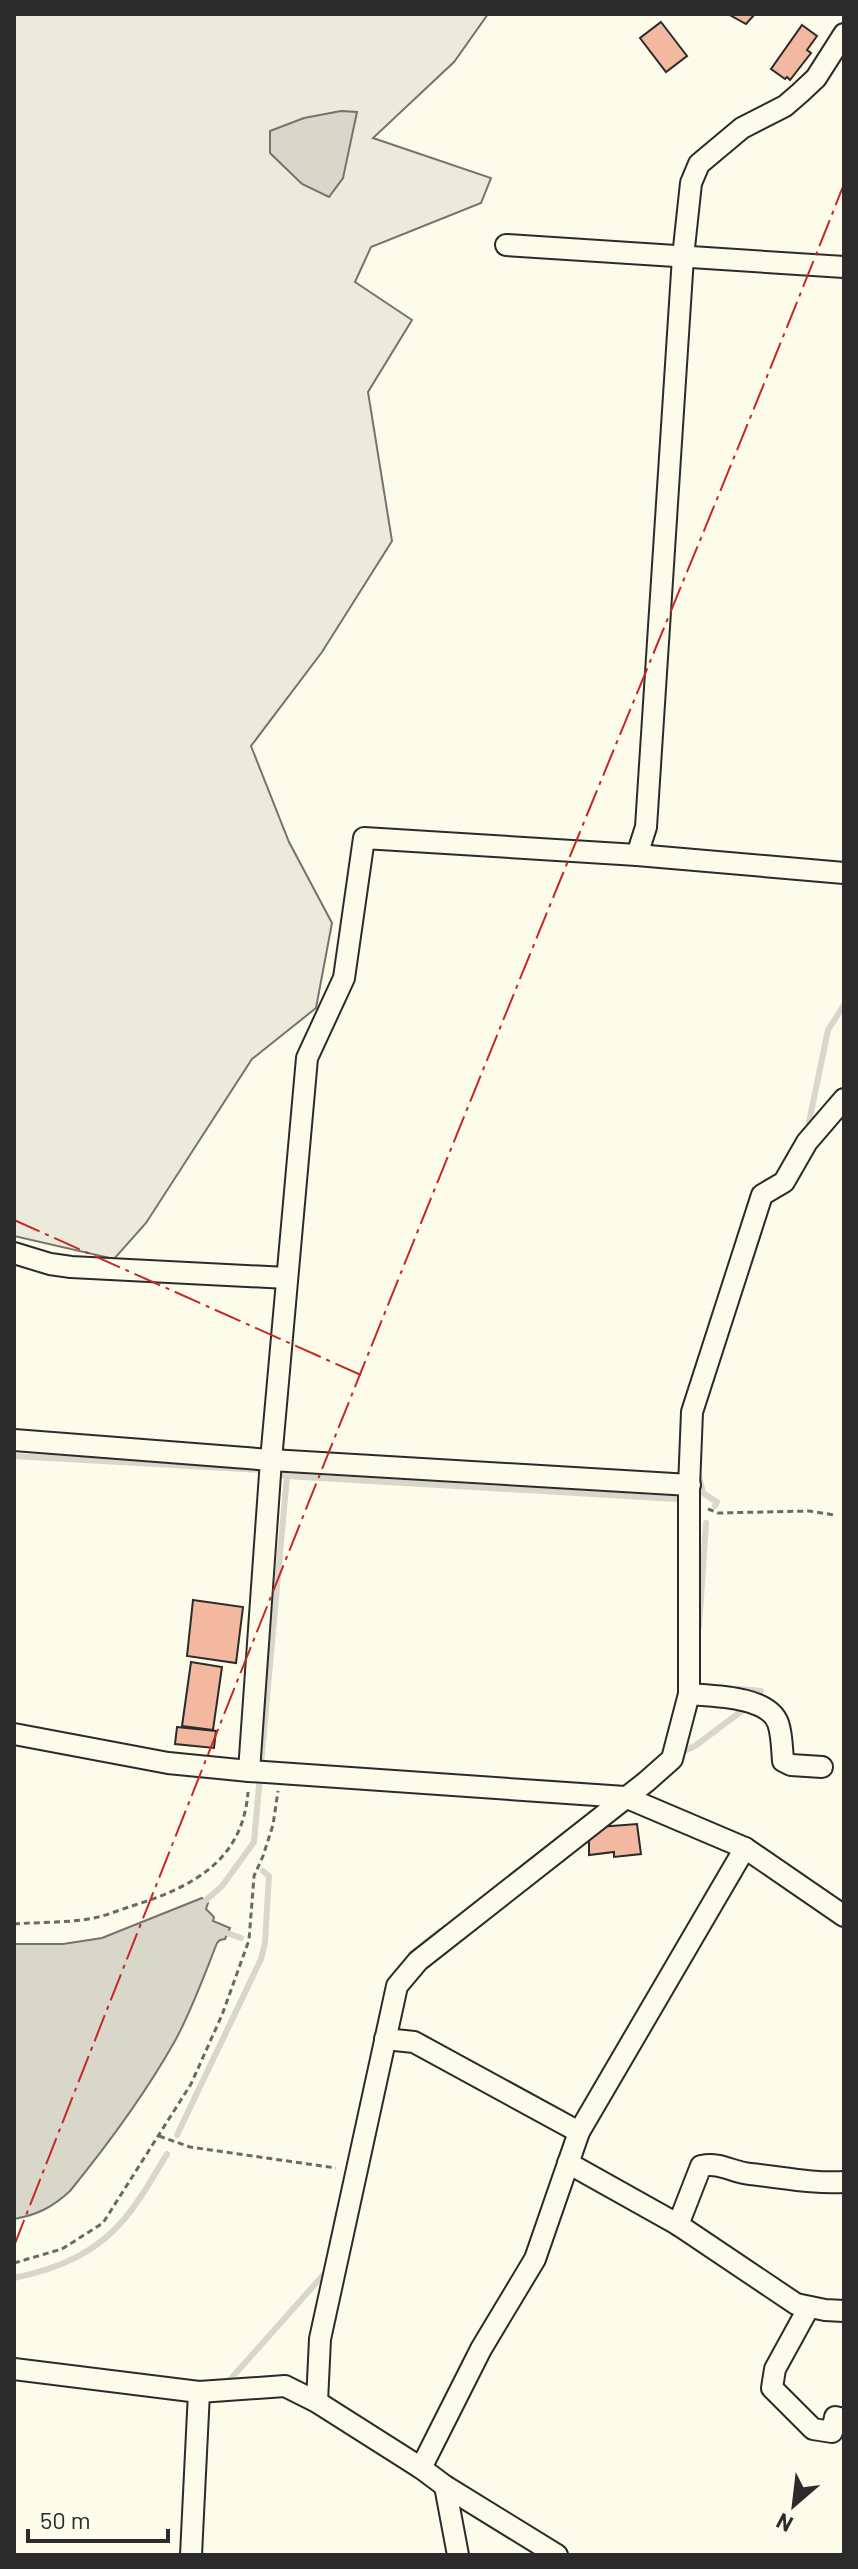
<svg xmlns="http://www.w3.org/2000/svg" width="858" height="2569" viewBox="0 0 858 2569" font-family="Barlow,sans-serif">
  <style>
    .green { fill: #ecebdb; stroke: #74746e; stroke-width: 2 }
    .water { fill: #d8d7c9; stroke: #74746e; stroke-width: 2 }
    .lines { fill: none; stroke-linecap: round; stroke-linejoin: round }
    .stream { stroke: #d8d7c9; stroke-width: 6 }
    .building { fill: #f2b8a0; stroke: #2b2b2b; stroke-width: 2 }
    .minor-casing { stroke: #2b2b2b; stroke-width: 24 }
    .path { stroke: #6a6964; stroke-width: 3; stroke-dasharray: 6 4; stroke-linecap: butt }
    .minor { stroke: #fdfbea; stroke-width: 20 }
    .power { stroke: #c62828; stroke-width: 2; stroke-dasharray: 28 6 4 6; stroke-linecap: butt }
  </style>
  <rect width="100%" height="100%" fill="#fdfbea"/>
  <polygon class="green" points="14,14 488,14 454,62 373,138 491,178 481,203 371,247 355,282 412,320 368,392 392,541 322,652 251,746 289,842 332,923 316,1008 252,1059 146,1223 114,1259 14,1236"/>
  <g class="water">
    <polygon points="341,111 357,112 343,178 329,197 302,184 270,153 270,131 304,118"/>
    <path d="M 202,1898 L 208,1903 L 206,1909 L 214,1917 L 213,1921 L 230,1928 L 225,1939 L 220,1940 L 217,1943 C 204,1976 192,2009 176,2039 C 146,2093 109,2143 70,2191 C 53,2207 37,2215 14,2219 L 14,1944 L 63,1944 L 102,1938 Z"/>
  </g>
  <g class="lines">
    <g class="stream">
      <polyline points="809,1122 828,1030 844,1005"/>
      <polyline points="14,1456 261,1470 287,1476"/>
      <polyline points="699,1477 703,1493 717,1502 715,1506"/>
      <polyline points="699,1627 706,1523"/>
      <polyline points="727,1688 761,1691 755,1697"/>
      <polyline points="680,1753 695,1746 743,1710"/>
      <polyline points="205,1901 222,1886 254,1842 287,1476 677,1499 685,1495"/>
      <polyline points="227,1933 241,1938"/>
      <polyline points="411,1954 440,1931"/>
      <polyline points="177,2135 261,1959 265,1943 269,1876 263,1871"/>
      <path d="M 14,2278 C 58,2269 97,2253 126,2217 C 142,2198 154,2175 167,2154"/>
      <polyline points="227,2383 325,2273"/>
    </g>
  </g>
  <g class="building">
    <polygon points="728,14 755,14 746,24"/>
    <polygon points="661,22 687,56 666,72 640,38"/>
    <polygon points="802,25 817,36 807,50 811,53 790,80 787,77 785,79 771,69"/>
    <polygon points="193,1600 243,1607 236,1663 187,1656"/>
    <polygon points="191,1662 222,1667 213,1730 182,1726"/>
    <polygon points="177,1727 216,1731 214,1748 175,1744"/>
    <polygon points="637,1824 641,1854 614,1857 614,1852 589,1855 589,1831 598,1827"/>
  </g>
  <g class="lines">
    <defs>
      <g id="minor">
        <polyline points="506,245 844,267"/>
        <polyline points="637,855 646,827 683,257 691,183 699,164 742,128 785,106 800,93 816,78 844,34"/>
        <polyline points="14,1253 50,1264 71,1267 287,1278"/>
        <polyline points="14,1440 271,1460 690,1485"/>
        <path d="M 689,1694 C 713,1696 768,1696 778,1723 C 782,1734 782,1749 783,1761 L 791,1765 L 822,1767"/>
        <polyline points="14,1734 168,1763 249,1771 625,1797 745,1848 844,1916"/>
        <polyline points="249,1771 271,1460 307,1058 344,978 364,838 637,855 844,873"/>
        <polyline points="385,2039 414,2042 579,2132"/>
        <polyline points="568,2163 677,2224 796,2304 825,2310 844,2311"/>
        <path d="M 678,2225 L 701,2166 C 721,2162 731,2172 750,2174 C 781,2177 812,2184 844,2182"/>
        <polyline points="809,2307 775,2369 772,2388 813,2429 832,2432 835,2417 844,2419"/>
        <polyline points="14,2369 199,2392 285,2386 317,2402 421,2468 445,2486 557,2555"/>
        <polyline points="317,2402 320,2339 397,1986 418,1961 646,1782 672,1759 689,1694 689,1487 692,1412 762,1195 784,1182 807,1142 844,1099"/>
        <polyline points="421,2468 481,2349 535,2259 579,2132 745,1848"/>
        <polyline points="445,2486 458,2555"/>
        <polyline points="191,2555 199,2392"/>
      </g>
    </defs>
    <use href="#minor" class="minor-casing"/>
    <g class="path">
      <polyline points="708,1509 718,1513 809,1511 835,1515"/>
      <path d="M 14,1924 C 40,1922 68,1923 94,1918 C 108,1915 122,1909 135,1905 C 195,1886 243,1859 248,1792"/>
      <polyline points="159,2136 190,2147 336,2168"/>
      <polyline points="14,2263 62,2249 103,2223 191,2084 222,2015 249,1940 254,1876 263,1856 273,1825 278,1791"/>
    </g>
    <use href="#minor" class="minor"/>
    <g class="power">
      <polyline points="14,1220 361,1375"/>
      <path d="M 14,2246 C 192,1792 373,1339 557,888 C 653,653 751,420 844,184"/>
    </g>
  </g>
  <rect width="858" height="2569" fill="none" stroke="#2b2b2b" stroke-width="32"/>
  <g transform="translate(794 2505) rotate(208)" stroke="#fdfbea" stroke-width="6" paint-order="stroke">
  <path d="M0-6L14 30L0 20L-14 30Z" fill="#2b2b2b"/>
  <text y="-12" font-size="22" font-weight="bold" text-anchor="middle" fill="#2b2b2b">N</text>
  </g>
  <path d="M28 2529v12h140v-12" fill="none" stroke="#2b2b2b" stroke-width="4"/>
  <text x="40" y="2529" font-size="24" fill="#2b2b2b" stroke="#fdfbea" stroke-width="6" paint-order="stroke">50 m</text>
</svg>
